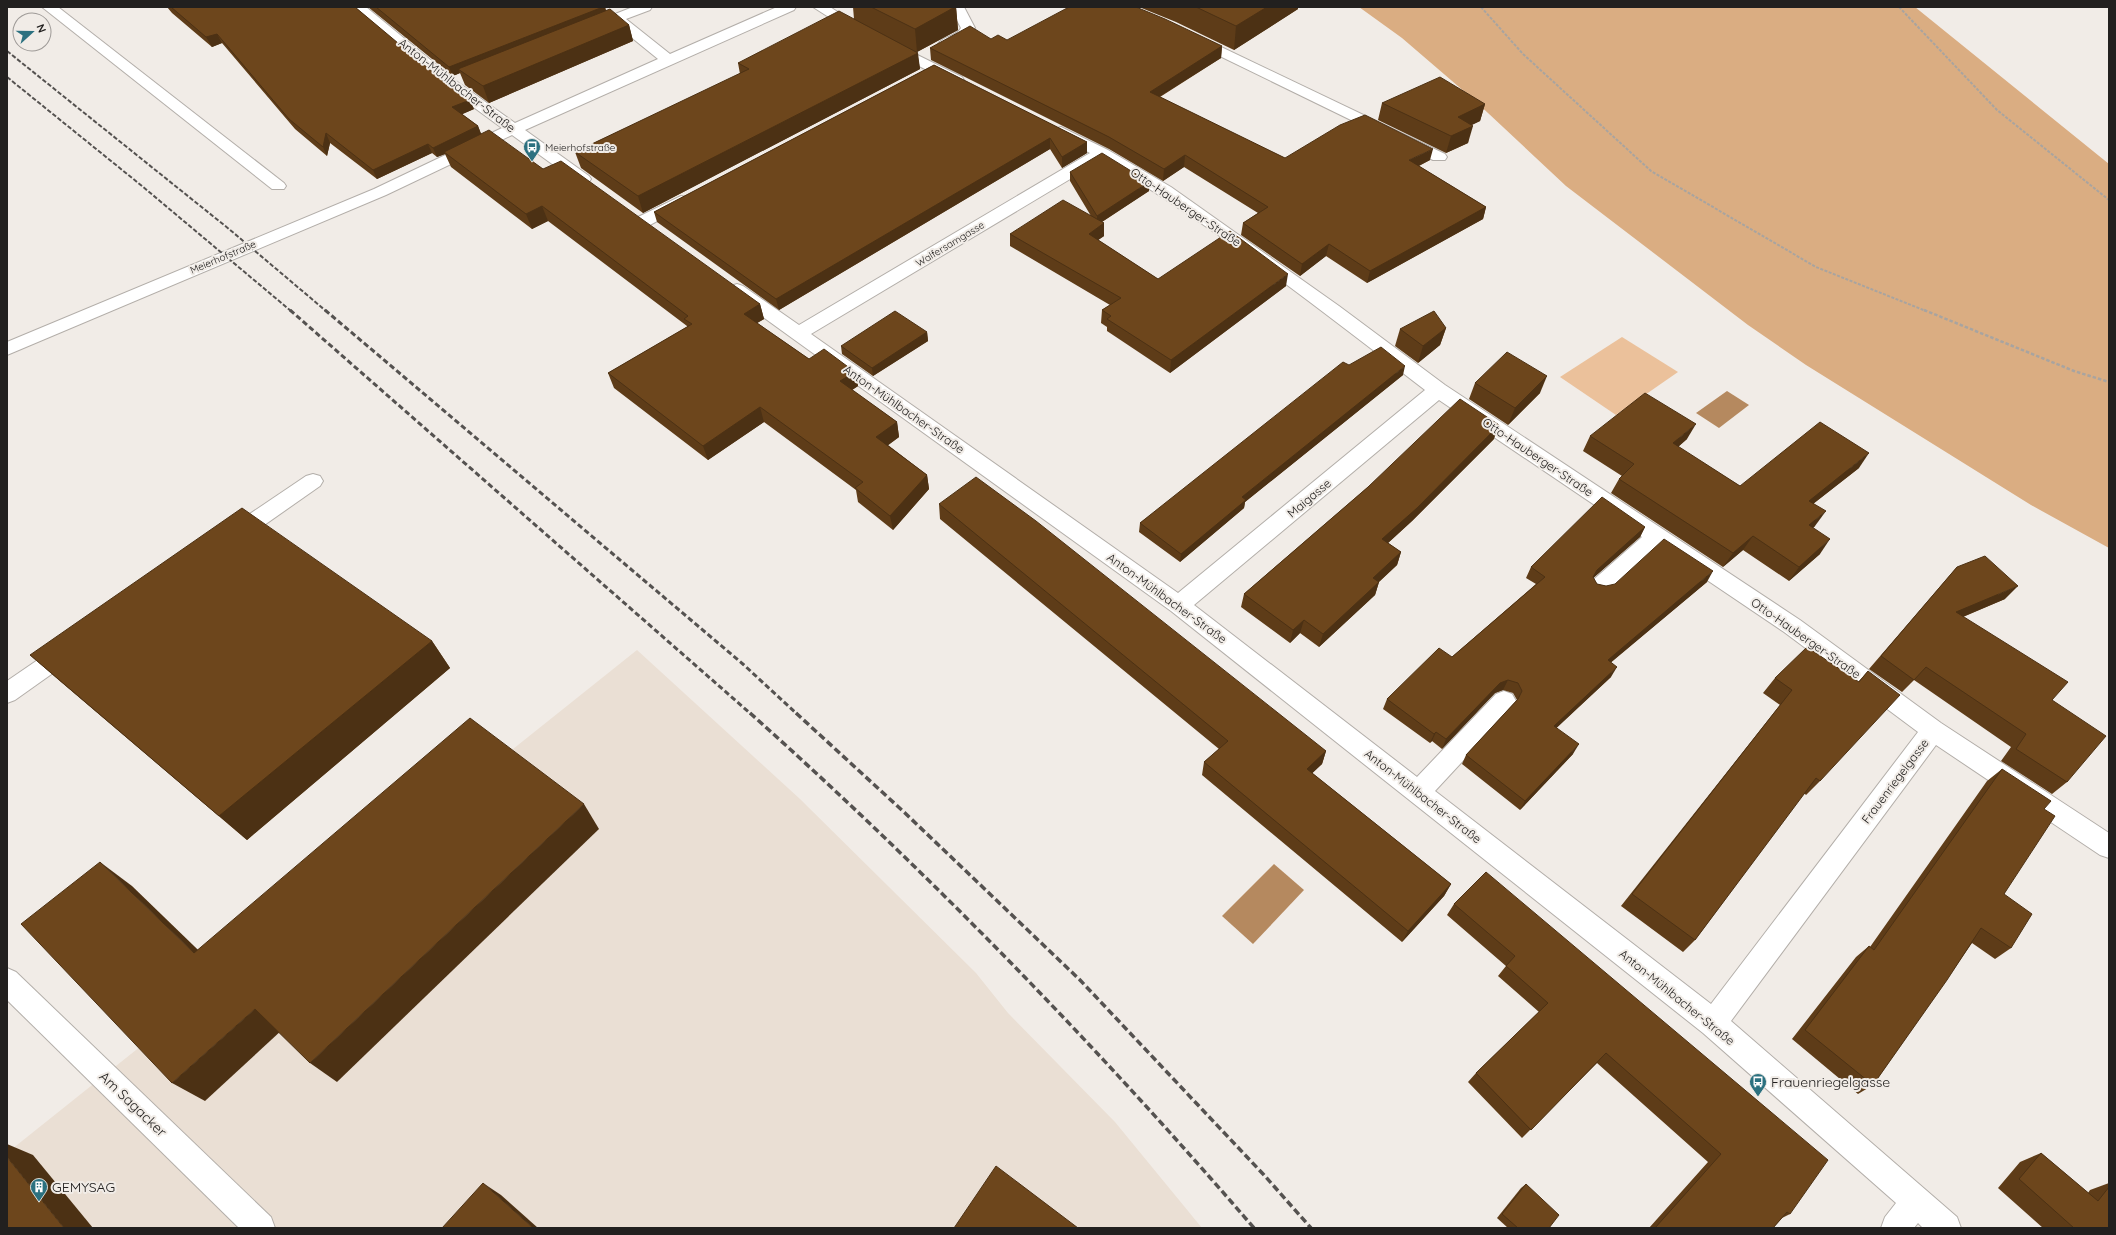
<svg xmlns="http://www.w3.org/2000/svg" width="2116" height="1235" viewBox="0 0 2116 1235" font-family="Quicksand,sans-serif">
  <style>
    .built { fill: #eadfd4 }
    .green { fill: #ebc19b }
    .forest { fill: #daad82 }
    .water { fill: #b5895f }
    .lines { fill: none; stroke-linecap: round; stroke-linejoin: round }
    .minor-casing { stroke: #b3aea9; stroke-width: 2 }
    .path-far1 { stroke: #a8a4a0; stroke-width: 2; stroke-dasharray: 3 1.5; stroke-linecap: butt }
    .path { stroke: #a8a4a0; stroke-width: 2.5; stroke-dasharray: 3.5 2; stroke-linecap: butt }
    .minor { fill: #fff; fill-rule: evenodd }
    .rail-far2 { stroke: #555250; stroke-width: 2; stroke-dasharray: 4.5 2; stroke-linecap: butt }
    .rail-far1 { stroke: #555250; stroke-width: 3; stroke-dasharray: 5.5 3; stroke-linecap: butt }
    .rail { stroke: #555250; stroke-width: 3.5; stroke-dasharray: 7 3.5; stroke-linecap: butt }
    .wall { fill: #5e3c18 }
    .shaded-wall { fill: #4c3114 }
    .building { fill: #6d461c; stroke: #4c3114 }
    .labels { text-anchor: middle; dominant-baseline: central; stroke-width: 4; stroke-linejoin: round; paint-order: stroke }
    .far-poi-label { font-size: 10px; fill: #22201f; stroke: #f1ece7; text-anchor: start }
    .far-street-label { font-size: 10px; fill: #22201f; stroke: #f1ece7 }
    .street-label { font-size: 12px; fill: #22201f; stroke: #f1ece7 }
    .near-poi-label { font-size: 14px; fill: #22201f; stroke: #f1ece7; text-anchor: start }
    .near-street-label { font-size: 14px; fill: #22201f; stroke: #f1ece7 }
  </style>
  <rect width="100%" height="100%" fill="#f1ece7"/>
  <polygon class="built" points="637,650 800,799 976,973 1008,1013 1115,1122 1202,1228 7,1228 7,1153"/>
  <polygon class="green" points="1622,337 1678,372 1616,415 1560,377"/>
  <polygon class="forest" points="1359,7 1915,7 2109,164 2109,548 2031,505 1806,365 1748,325 1566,186 1473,99 1402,38"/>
  <g class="water">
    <polygon points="1727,391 1749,405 1719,428 1696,413"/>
    <polygon points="1274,864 1304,890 1253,944 1222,916"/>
  </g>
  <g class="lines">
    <defs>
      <g id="minor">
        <polygon points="42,7 58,7 284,183 286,186 284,189 272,189"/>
        <polygon points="350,7 366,7 456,81 515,123 658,59 615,24 597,31 587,31 585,28 587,25 633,7 652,7 650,10 626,19 670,54 777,7 796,7 794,10 525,130 589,176 591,179 589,182 577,182 512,135 386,195 7,355 7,342 374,189 502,128 446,87"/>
        <polygon points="813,7 830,7 864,29 862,32 852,32"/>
        <path d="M 950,7 L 964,7 L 975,28 C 969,39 954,50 940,47 L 938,44 C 943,36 956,37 961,28 Z"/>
        <polygon points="1196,35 1445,154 1447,157 1445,160 1433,160 1191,42 1189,39 1191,36"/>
        <polygon points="893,43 962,77 964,80 962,83 952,83 888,50 886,47 888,44"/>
        <path d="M 1061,127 L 1108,150 L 1171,187 L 1339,306 L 1445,385 L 1800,620 L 1941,723 L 2109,833 L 2109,858 L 2100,855 L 1936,745 L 1731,1021 L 1957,1217 L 1961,1228 L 1923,1228 L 1918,1223 L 1914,1228 L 1881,1228 L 1885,1217 L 1896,1203 L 1703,1033 L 1171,611 L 792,338 L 731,294 L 728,290 L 731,286 L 737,284 L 743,286 L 799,325 L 1090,153 L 1055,135 L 1053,132 L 1055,129 ZM 1102,160 C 1216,227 1321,310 1425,390 L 1178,593 L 811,334 ZM 1439,400 L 1642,537 L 1592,581 L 1589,587 L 1592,593 L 1600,595 L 1608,593 L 1658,547 L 1784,632 L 1918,732 L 1711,1004 L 1435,791 L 1512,708 L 1516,701 L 1512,694 L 1504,691 L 1496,694 L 1417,777 L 1194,605 Z"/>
        <polygon points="681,196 687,197 689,201 687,205 648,226 642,227 636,226 634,222 636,218"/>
        <polygon points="313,474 320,476 323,481 320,486 240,542 233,544 226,542 223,536 226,530 306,476"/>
        <polygon points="69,641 77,644 80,650 77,656 15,700 7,703 7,681 61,644"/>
        <polygon points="7,968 16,972 271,1217 275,1228 239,1228 7,1000"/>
      </g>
    </defs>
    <use href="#minor" class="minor-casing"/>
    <g class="path-far1">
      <polyline points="1481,7 1523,54 1651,171 1816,267 1926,311"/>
      <polyline points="1899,7 1997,110 2109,200"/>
    </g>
    <polyline class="path" points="1924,310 2074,371 2109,382"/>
    <use href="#minor" class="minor"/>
    <g class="rail-far2">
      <polyline points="7,51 229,229 326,311"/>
      <polyline points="7,77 142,186 291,311"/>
    </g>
    <g class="rail-far1">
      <polyline points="290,310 751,714"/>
      <polyline points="325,310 744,665 797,714"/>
    </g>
    <g class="rail">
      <path d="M 750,713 C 929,873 1097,1046 1254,1228"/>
      <polyline points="796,713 905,813 1080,980 1264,1175 1311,1228"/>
    </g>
  </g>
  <g class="wall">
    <polygon points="167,7 355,7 474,109 462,114 478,126 481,134 543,169 760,304 764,319 757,323 809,359 855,372 858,386 852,390 897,422 899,437 888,445 927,475 929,489 893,530 858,502 856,490 764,422 708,460 614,388 608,373 687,327 687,326 548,221 532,229 451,167 445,154 437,157 432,153 377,179 330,143 327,156 295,129 222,43 212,47 172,13"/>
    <polygon points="368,7 605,7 606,11 629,25 633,41 489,103 465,85 460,73 453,76"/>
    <polygon points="853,7 956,7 958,30 917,52 920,69 643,213 581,168 575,152 740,74 738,63 854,19"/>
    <polygon points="1139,7 1298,7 1298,9 1234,50 1176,22"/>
    <polygon points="991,39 1007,40 1222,46 1221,58 1160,97 1285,158 1430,160 1419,166 1486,207 1483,219 1367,283 1326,256 1300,276 1241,235 1243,223 1258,213 1184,167 1163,181 1109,149 931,60 930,48"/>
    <polygon points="934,65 1087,142 1087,153 1062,168 1050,149 779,310 657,222 654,212"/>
    <polygon points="1382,103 1485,104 1480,121 1471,125 1468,143 1446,153 1378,120"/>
    <polygon points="1070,172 1149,191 1102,222 1104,223 1104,236 1098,240 1158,279 1286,286 1170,373 1107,331 1107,327 1101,323 1102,310 1110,305 1010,246 1010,234 1091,216 1070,181"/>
    <polygon points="1446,328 1440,345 1418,363 1395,346 1400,329"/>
    <polygon points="927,332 928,341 873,376 842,354 841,346"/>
    <polygon points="1349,365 1403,375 1245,502 1244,508 1180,562 1139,532 1140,523"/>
    <polygon points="1475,383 1540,393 1508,425 1469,399"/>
    <polygon points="1590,436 1687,439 1678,447 1740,486 1859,468 1814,503 1815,526 1813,528 1820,554 1789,581 1743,550 1723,567 1611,493 1619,479 1622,476 1583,451"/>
    <polygon points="1494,439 1412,521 1388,543 1401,552 1397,565 1379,582 1375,595 1319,647 1300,633 1290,643 1241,607 1244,594 1368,487"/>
    <polygon points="939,504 1326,751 1322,764 1312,773 1451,884 1444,896 1402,942 1202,775 1204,762 1219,749 940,519"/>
    <polygon points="1645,527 1640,537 1593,578 1597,584 1606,586 1707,582 1611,662 1611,677 1556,728 1573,754 1520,810 1462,764 1466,755 1517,700 1513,693 1503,690 1495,693 1442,749 1432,741 1430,743 1383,709 1387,699 1452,657 1536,584 1526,578 1531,567"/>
    <polygon points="1957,567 2005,599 1963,617 2052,700 2067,782 2052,794 2001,761 2011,747 1914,680 1902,692 1869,669"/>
    <polygon points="432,641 450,668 247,840 61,682 30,655"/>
    <polygon points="1868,671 1820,781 1806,795 1804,793 1695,940 1683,952 1621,906 1780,705 1763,693 1775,678 1858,682"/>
    <polygon points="2002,769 2044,809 2004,894 2011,948 1995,959 1972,943 1873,1085 1858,1094 1792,1039 1856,957 1869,946 1870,947 1987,781"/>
    <polygon points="1486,872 1790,1214 1782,1218 1773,1228 1649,1228 1708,1162 1597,1063 1522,1138 1468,1082 1476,1073 1539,1012 1498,976 1506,966 1447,915 1454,904"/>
    <polygon points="2041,1153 2088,1193 2090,1190 2109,1183 2109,1228 2043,1228 1998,1188 2020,1162"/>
    <polygon points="1526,1184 1549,1228 1508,1228 1497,1218 1521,1188"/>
  </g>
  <g class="shaded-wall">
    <polygon points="603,7 605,7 607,15 458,69 460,73 453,76 449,67"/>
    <polygon points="955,7 956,7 958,30 917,52 915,29"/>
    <polygon points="1267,7 1298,7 1298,9 1234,50 1236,26"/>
    <polygon points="629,25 633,41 489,103 483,86"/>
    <polygon points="217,34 222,43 212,47 206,37"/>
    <polygon points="1222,46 1221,58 1149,103 1150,92"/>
    <polygon points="918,53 920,69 643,213 638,196"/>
    <polygon points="470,100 474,109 456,117 452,107"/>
    <polygon points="1485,104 1480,121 1454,134 1458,117"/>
    <polygon points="478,126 482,136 444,152 445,154 437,157 433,148"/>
    <polygon points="1473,126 1468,143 1446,153 1451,136"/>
    <polygon points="326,133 330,143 327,156 323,147"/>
    <polygon points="1050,138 1050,149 779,310 776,299"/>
    <polygon points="1087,142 1087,153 1062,168 1062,157"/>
    <polygon points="428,144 432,153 377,179 373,170"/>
    <polygon points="1433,149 1430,160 1406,172 1409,160"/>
    <polygon points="1185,155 1184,167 1163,181 1164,169"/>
    <polygon points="1149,182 1149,191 1097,225 1097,216"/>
    <polygon points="542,206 548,221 532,229 526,214"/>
    <polygon points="1486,207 1483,219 1367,283 1370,271"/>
    <polygon points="1104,223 1104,236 1088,247 1089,234"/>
    <polygon points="1329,244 1326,256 1300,276 1302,264"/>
    <polygon points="1288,274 1286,286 1170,373 1171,360"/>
    <polygon points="760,304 764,319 747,329 744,314"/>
    <polygon points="1446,328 1440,345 1418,363 1423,346"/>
    <polygon points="927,332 928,341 873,376 872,368"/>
    <polygon points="1405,366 1403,375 1245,502 1244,508 1180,562 1181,554 1242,497"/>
    <polygon points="855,372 858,386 843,396 840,381"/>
    <polygon points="1547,376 1540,393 1508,425 1515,408"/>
    <polygon points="760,407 764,422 708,460 703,446"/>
    <polygon points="897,422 899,437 879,452 876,437"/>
    <polygon points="1696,424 1687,439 1665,458 1673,443"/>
    <polygon points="1499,425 1494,439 1412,521 1377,553 1382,539"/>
    <polygon points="1869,453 1859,468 1799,515 1809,501"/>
    <polygon points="927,475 929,489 893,530 890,516"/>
    <polygon points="1826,511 1815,526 1799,540 1809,525"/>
    <polygon points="1645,527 1640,537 1591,580 1597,570"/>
    <polygon points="1753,536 1743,550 1723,567 1733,553"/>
    <polygon points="1830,539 1820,554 1789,581 1799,567"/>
    <polygon points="1401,552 1397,565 1369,591 1373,578"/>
    <polygon points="1713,571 1707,582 1602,670 1608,660"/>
    <polygon points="1379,582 1375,595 1319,647 1323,634"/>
    <polygon points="2018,586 2005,599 1943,625 1956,612"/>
    <polygon points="1304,620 1300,633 1290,643 1293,630"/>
    <polygon points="432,641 450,668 247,840 219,816"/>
    <polygon points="1617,667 1611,677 1548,736 1554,726"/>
    <polygon points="1508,680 1503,690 1495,693 1442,749 1446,739 1500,683"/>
    <polygon points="1436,732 1432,741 1430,743 1434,734"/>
    <polygon points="1579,744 1573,754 1520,810 1525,801"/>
    <polygon points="1326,751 1322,764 1303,782 1307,769"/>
    <polygon points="584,804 599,829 337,1082 310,1063"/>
    <polygon points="100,862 132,886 224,975 194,953"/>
    <polygon points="1451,884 1444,896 1402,942 1408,931"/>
    <polygon points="255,1009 283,1029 205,1101 172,1083"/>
    <polygon points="7,1144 33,1155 93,1228 64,1228 7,1157"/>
    <polygon points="483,1183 501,1195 538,1228 533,1228"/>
  </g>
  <g class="building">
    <polygon points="171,7 355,7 441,79 470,100 452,107 478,126 433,148 428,144 373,170 326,133 323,147 289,119 217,34 206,37"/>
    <polygon points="376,7 603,7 449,67"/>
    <polygon points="871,7 955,7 915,29"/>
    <polygon points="1069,7 1136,7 1165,19 1222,46 1150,92 1285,158 1340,125 1365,115 1433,149 1409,160 1486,207 1370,271 1329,244 1302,264 1243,223 1268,207 1185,155 1164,169 1109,137 930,48 970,26 991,39 998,35 1007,40"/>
    <polygon points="1196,7 1267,7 1236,26"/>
    <polygon points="610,9 629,25 483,86 458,69"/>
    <polygon points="839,11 918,53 638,196 575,152 749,69 738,63"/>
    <polygon points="934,65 1087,142 1062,157 1050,138 776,299 654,212"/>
    <polygon points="1440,77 1485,104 1458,117 1473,126 1451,136 1382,103"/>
    <polygon points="489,130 543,169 561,161 760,304 744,314 809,359 824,349 855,372 840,381 897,422 876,437 927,475 890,516 855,488 863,482 760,407 703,446 608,373 692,324 684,319 688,316 542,206 526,214 444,152"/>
    <polygon points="1102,153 1149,182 1097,216 1070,172"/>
    <polygon points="1063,200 1104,223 1089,234 1158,279 1230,231 1288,274 1171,360 1107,319 1111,316 1102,310 1121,298 1010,234"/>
    <polygon points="895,311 927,332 872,368 841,346"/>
    <polygon points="1434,311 1446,328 1423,346 1400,329"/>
    <polygon points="1381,347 1405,366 1242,497 1246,500 1181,554 1140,523 1343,362 1349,365"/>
    <polygon points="1507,352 1547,376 1515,408 1475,383"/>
    <polygon points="1645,393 1696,424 1673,443 1740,486 1820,422 1869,453 1809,501 1826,511 1809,525 1830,539 1799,567 1753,536 1733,553 1619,479 1634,464 1590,436"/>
    <polygon points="1460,399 1499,425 1417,508 1382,539 1401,552 1373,578 1379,582 1323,634 1304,620 1293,630 1244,594 1368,487"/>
    <polygon points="976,477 1036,521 1326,751 1307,769 1451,884 1408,931 1204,762 1228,741 939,504"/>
    <polygon points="1602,497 1645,527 1597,570 1593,577 1597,584 1606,586 1615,584 1664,539 1713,571 1608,660 1617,667 1554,726 1579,744 1525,801 1466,755 1518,699 1522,691 1518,683 1508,680 1500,683 1446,739 1436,732 1434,734 1387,699 1439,648 1452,657 1545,577 1531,567"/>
    <polygon points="242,508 432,641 219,816 30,655"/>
    <polygon points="1985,556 2018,586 1956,612 2068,682 2052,700 2106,736 2067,782 2016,749 2026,734 1926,667 1914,680 1881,656 1957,567"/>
    <polygon points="1807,647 1859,682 1868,671 1900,695 1820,781 1816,778 1695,940 1632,894 1792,690 1775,678"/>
    <polygon points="470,718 584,804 310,1063 255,1009 172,1083 21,924 100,862 194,953"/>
    <polygon points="2002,769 2051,801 2044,809 2055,816 2004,894 2032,914 2011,948 1981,928 1947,980 1873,1085 1805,1030 1869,946 1874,950"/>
    <polygon points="1486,872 1828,1160 1790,1214 1787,1212 1773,1228 1655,1228 1721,1154 1606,1053 1531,1130 1476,1073 1548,1003 1506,966 1515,956 1454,904"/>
    <polygon points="2041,1153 2098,1201 2109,1187 2109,1228 2074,1228 2019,1179"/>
    <polygon points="7,1157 64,1228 7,1228"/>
    <polygon points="996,1166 1078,1228 954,1228"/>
    <polygon points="483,1183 533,1228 442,1228"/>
    <polygon points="1526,1184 1559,1215 1549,1228 1518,1228 1502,1214"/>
  </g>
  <defs>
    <symbol id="bus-pin" viewBox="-11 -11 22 30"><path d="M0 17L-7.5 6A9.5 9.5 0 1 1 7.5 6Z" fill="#2c7180" stroke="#f1ece7"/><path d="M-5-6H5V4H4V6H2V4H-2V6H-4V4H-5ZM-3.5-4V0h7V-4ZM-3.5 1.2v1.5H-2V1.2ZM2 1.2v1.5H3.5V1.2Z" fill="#fff"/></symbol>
    <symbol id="building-pin" viewBox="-11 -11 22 30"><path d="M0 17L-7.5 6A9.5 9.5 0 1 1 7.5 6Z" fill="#2c7180" stroke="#f1ece7"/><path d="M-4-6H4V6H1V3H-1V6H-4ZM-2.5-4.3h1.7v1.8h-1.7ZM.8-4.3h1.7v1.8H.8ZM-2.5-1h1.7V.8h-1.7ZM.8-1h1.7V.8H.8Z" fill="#fff"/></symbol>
  </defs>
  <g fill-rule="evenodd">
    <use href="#bus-pin" x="522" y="137" width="20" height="27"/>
    <use href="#bus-pin" x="1748" y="1072" width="20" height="27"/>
    <use href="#building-pin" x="29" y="1177" width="20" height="27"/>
  </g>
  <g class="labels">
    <g class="far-poi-label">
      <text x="545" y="147">Meierhofstraße</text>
    </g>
    <g class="far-street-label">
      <text transform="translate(950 244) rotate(-31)">Walfersamgasse</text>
      <text transform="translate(223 257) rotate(-23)">Meierhofstraße</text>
    </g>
    <g class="street-label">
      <text transform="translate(457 85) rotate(38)">Anton-Mühlbacher-Straße</text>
      <text transform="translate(1186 207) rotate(34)">Otto-Hauberger-Straße</text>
      <text transform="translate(904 409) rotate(35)">Anton-Mühlbacher-Straße</text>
      <text transform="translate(1538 457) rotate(34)">Otto-Hauberger-Straße</text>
      <text transform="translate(1309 498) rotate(-40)">Maigasse</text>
      <text transform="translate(1167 598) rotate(36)">Anton-Mühlbacher-Straße</text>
      <text transform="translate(1806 638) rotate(35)">Otto-Hauberger-Straße</text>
      <text transform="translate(1895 781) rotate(-53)">Frauenriegelgasse</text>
      <text transform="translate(1423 796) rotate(38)">Anton-Mühlbacher-Straße</text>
      <text transform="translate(1677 997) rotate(39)">Anton-Mühlbacher-Straße</text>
    </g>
    <g class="near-poi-label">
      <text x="1771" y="1082">Frauenriegelgasse</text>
      <text x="52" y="1187">GEMYSAG</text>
    </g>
    <g class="near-street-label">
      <text transform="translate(133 1104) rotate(44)">Am Sagacker</text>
    </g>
  </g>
  <rect width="2116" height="1235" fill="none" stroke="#22201f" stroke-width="16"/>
  <g transform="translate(32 32) rotate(69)"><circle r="19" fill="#f1ece7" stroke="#9e9a97"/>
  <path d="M0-3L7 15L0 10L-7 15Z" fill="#2c7180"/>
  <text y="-6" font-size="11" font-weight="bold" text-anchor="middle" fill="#22201f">N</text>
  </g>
</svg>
